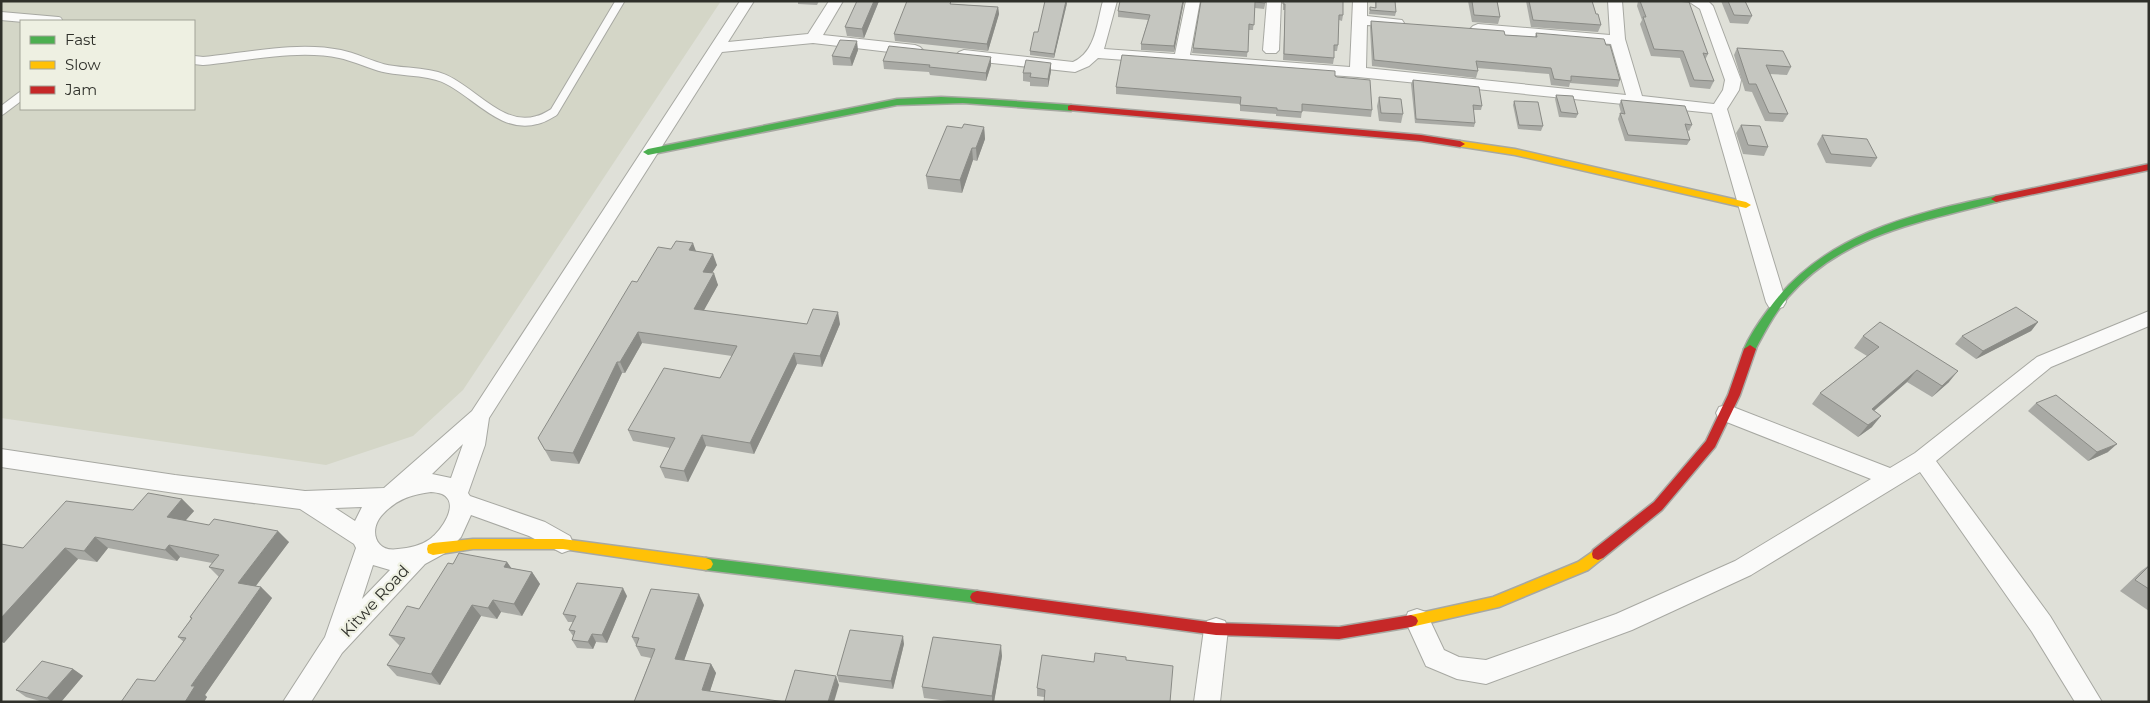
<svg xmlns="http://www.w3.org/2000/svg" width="2150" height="703" viewBox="0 0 2150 703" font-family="Montserrat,sans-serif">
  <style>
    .built { fill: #d4d6c7; fill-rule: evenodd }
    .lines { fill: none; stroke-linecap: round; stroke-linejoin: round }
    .lane-casing { stroke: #a7a8a2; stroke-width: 10 }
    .street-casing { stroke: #a7a8a2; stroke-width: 2 }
    .fast-casing { stroke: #a7a8a2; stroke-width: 3 }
    .slow-casing { stroke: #a7a8a2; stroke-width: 3 }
    .jam-casing { stroke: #a7a8a2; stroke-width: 3 }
    .lane { stroke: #fafaf9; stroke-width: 8 }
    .street { fill: #fafaf9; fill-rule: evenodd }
    .fast { fill: #4caf50; fill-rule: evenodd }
    .slow { fill: #ffc107; fill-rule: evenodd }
    .jam { fill: #c62828; fill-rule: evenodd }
    .wall { fill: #a9aaa5 }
    .shaded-wall { fill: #8a8b86 }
    .building { fill: #c5c6c0; stroke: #8a8b86 }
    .labels { text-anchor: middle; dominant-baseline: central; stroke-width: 4.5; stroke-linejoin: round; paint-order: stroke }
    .street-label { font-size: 16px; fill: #2f302a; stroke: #eef0e2 }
  </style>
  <rect width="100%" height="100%" fill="#dfe0d8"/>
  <path class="built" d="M 1,1 L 721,1 L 463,390 L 413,436 L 326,465 L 1,418 ZM 21,21 L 194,21 L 194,109 L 21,109 Z"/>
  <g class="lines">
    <defs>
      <g id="lane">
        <polyline points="1,16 58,21"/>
        <path d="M 194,60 L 203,61 C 245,57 298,45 340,54 C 355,57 368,64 383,68 C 403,73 424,70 443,78 C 473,90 501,131 537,120 C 543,119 549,115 554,112 L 620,1"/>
        <polyline points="1,111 21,96"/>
      </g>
      <g id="street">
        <path d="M 740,1 L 754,1 L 728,42 L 808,34 L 829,1 L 843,1 L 823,35 L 915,45 L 920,47 L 923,50 L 920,53 L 915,55 L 813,43 L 722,52 L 489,418 L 485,445 L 468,493 L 470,496 L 545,522 L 570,536 L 573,543 L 570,550 L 562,553 L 529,536 L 471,515 L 461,537 L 447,552 L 425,564 L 342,653 L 311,702 L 283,702 L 325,637 L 356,548 L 354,544 L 300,509 L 175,493 L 1,467 L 1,449 L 175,475 L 305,491 L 384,488 L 472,411 ZM 463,444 L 451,478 L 432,474 ZM 431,492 C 434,492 439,493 442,494 C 461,503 441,531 430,539 C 420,546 409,548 398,549 C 375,553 368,529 383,514 C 397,499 411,495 431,492 ZM 362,507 L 355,521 L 335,508 ZM 373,565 L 390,570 L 362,599 Z"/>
        <path d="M 1103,1 L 1117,1 L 1104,49 L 1175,54 L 1186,1 L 1200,1 L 1190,55 L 1350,67 L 1353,1 L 1367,1 L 1367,16 L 1402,20 L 1404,23 L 1402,26 L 1367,25 L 1366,68 L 1626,95 L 1611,44 L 1478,34 L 1473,32 L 1470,29 L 1473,26 L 1478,24 L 1610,35 L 1608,1 L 1622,1 L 1625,39 L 1642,96 L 1714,104 L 1723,90 L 1725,80 L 1700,9 L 1688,1 L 1708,1 L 1713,6 L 1741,80 L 1739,90 L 1727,109 L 1786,302 L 1783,307 L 1776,309 L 1769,307 L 1766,302 L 1712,113 L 1358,77 L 1098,58 L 1089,66 L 1075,72 L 964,60 L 959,58 L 956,55 L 959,52 L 964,50 L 1073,62 C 1096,52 1097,22 1103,1 Z"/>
        <polygon points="1267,1 1281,1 1279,50 1276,53 1266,53 1263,50"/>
        <polygon points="2149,311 2149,326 2051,367 1936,461 2050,616 2102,702 2075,702 2032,632 1920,472 1751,575 1632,630 1486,684 1457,679 1426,666 1405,620 1408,612 1417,609 1426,612 1444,650 1459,657 1486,660 1616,614 1735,561 1871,479 1719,419 1716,413 1719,407 1726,405 1733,407 1890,468 1915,453 2037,357"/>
        <polygon points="1216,618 1225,621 1228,629 1220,702 1194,702 1204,629 1207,621"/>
      </g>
      <g id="fast">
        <polygon points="941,97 984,99 1071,105 1076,108 1071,111 963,103 897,105 648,155 643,152 648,149 897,99"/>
        <path d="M 1996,196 L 2000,197 L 2001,199 L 2000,201 C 1922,222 1844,233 1788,297 C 1774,314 1764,333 1754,352 L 1746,352 L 1744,349 C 1750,335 1759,322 1768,310 C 1822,235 1910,214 1996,196 Z"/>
        <polygon points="706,558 977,591 982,593 984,597 982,601 977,603 706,570 701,568 699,564 701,560"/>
      </g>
      <g id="slow">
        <polygon points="1460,141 1515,149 1746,202 1751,205 1746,208 1515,155 1457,146 1457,142"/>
        <polygon points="473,539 563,539 706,558 711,560 713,564 711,568 706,570 563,549 473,549 433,555 428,553 427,549 428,545 433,543"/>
        <polygon points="1598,548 1603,550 1604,554 1603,558 1588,570 1499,607 1411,627 1406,625 1404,621 1406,617 1411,615 1493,597 1578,562"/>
      </g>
      <g id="jam">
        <polygon points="1071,105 1421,135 1460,141 1465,144 1460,147 1421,141 1068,110 1068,106"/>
        <polygon points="2149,164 2149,170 1996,202 1991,199 1996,196"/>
        <polygon points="1750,345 1756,349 1740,395 1715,447 1662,510 1603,558 1598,560 1593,558 1592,554 1593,550 1654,502 1706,441 1728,395 1744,349"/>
        <polygon points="977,591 1216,623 1339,627 1411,615 1416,617 1418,621 1416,625 1411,627 1339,639 1216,635 977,603 972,601 970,597 972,593"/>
      </g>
    </defs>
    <use href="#lane" class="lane-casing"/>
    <use href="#street" class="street-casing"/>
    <use href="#fast" class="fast-casing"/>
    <use href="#slow" class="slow-casing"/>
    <use href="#jam" class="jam-casing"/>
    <use href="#lane" class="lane"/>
    <use href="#street" class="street"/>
    <use href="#fast" class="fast"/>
    <use href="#slow" class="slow"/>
    <use href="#jam" class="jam"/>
  </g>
  <g class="wall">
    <polygon points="798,1 819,1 817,5 798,4"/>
    <polygon points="879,1 864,38 847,36 845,27"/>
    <polygon points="1120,1 1184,1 1174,52 1141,50 1141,44 1148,20 1118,17 1118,11"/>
    <polygon points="1201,1 1266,1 1264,9 1255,8 1253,30 1249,30 1247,57 1192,53"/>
    <polygon points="1283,1 1343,1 1343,15 1342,21 1339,20 1338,45 1337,51 1334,51 1334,58 1333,64 1283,60 1285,10 1283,10"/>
    <polygon points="1375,1 1395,1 1396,12 1395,16 1369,14 1370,7 1375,8"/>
    <polygon points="1468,1 1497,1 1500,17 1498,24 1472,22"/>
    <polygon points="1526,1 1592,1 1596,14 1601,25 1598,32 1531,27"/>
    <polygon points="1638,1 1674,1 1708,54 1705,60 1714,81 1710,89 1690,87 1680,58 1651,56 1640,24 1642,20 1637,6"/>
    <polygon points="1721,1 1745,1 1752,16 1748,24 1730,23"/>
    <polygon points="1067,3 1054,58 1030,55 1030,51"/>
    <polygon points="953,4 998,7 999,14 988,51 895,41 894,34"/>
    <polygon points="1371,21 1505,35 1535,37 1536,33 1606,45 1620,80 1618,87 1570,83 1569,87 1551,85 1549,74 1477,68 1478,71 1476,78 1372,66 1370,27"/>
    <polygon points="1737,48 1791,67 1787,75 1769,74 1788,114 1783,122 1765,121 1752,92 1745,91 1734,55"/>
    <polygon points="858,50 852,66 833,65 832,56"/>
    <polygon points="883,61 991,65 986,81 930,75 929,72 884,69"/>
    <polygon points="1051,63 1051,71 1048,87 1030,86 1030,82 1023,81 1023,73"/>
    <polygon points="1335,76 1372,110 1371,117 1302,111 1301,118 1276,116 1276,114 1240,111 1240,104 1116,94 1116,87"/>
    <polygon points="1413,80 1482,106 1481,110 1473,110 1475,123 1474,127 1415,123 1411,84"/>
    <polygon points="1556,95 1578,114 1576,118 1559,117 1555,99"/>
    <polygon points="1379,97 1403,114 1401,123 1379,121 1377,106"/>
    <polygon points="1621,100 1692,125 1689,131 1687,130 1690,140 1687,145 1625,141 1618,119 1620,113 1621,113 1619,105"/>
    <polygon points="1514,101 1543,126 1541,131 1518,129 1513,105"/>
    <polygon points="1741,125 1768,147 1764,156 1743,154 1736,133"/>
    <polygon points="984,127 985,139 977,161 973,160 962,193 928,189 926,176 962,128"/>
    <polygon points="1822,135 1877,158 1871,167 1826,163 1817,144"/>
    <polygon points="696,251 717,265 712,273 718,285 703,311 807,324 840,324 822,367 797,364 754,454 706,446 688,482 665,478 660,467 670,448 633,441 628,430 720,378 732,356 642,343 625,373 622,373 579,464 551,461 538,438"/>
    <polygon points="2038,322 2031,331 1976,359 1955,344 1962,336"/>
    <polygon points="1863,336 1949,382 1932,397 1907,382 1874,411 1872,427 1858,437 1812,404 1820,393 1867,356 1854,348"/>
    <polygon points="2036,403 2108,452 2088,461 2028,411"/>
    <polygon points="182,499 194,511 185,521 289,542 255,586 261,587 272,598 205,695 207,697 204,702 121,702 155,681 184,642 178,637 191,619 190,617 219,577 209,567 212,563 180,557 177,561 108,548 97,562 78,559 4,643 1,642 1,544 23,548 133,510"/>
    <polygon points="507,562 511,568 532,572 540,584 522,616 501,612 497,619 481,616 440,685 397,676 387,665 400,646 389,635 419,609 453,564"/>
    <polygon points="2149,565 2149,611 2120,591 2141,571"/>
    <polygon points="627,596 607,643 596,642 593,649 577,648 572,640 573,636 569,630 573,622 568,622 563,614"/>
    <polygon points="704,605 684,660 711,664 716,673 710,691 634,702 651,658 641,656 636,646 636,645 632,637"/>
    <polygon points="904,644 893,689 839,682 837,675"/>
    <polygon points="1002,656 994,702 956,702 924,698 922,687"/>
    <polygon points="1126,660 1044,697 1037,696 1037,688 1094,662"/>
    <polygon points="73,669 83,676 61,702 43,702 26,697 16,690"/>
  </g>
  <g class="shaded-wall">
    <polygon points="874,1 879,1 864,38 862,29"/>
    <polygon points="1066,1 1067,3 1054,58 1054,54"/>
    <polygon points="1183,1 1184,1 1174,52 1174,46"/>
    <polygon points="998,7 999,14 988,51 987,44"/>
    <polygon points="857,41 858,50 852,66 850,58"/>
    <polygon points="991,57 991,65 986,81 986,73"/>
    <polygon points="1051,63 1051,71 1048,87 1048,79"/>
    <polygon points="984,127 985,139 977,161 976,148"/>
    <polygon points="972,148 973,160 962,193 960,180"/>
    <polygon points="693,243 697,254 689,250"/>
    <polygon points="713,254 717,265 706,283 703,272"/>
    <polygon points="714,273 718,285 698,321 694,309"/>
    <polygon points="838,312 840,324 822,367 820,356"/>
    <polygon points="2038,322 2031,331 1976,359 1983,351"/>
    <polygon points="638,332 642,343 625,373 620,362"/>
    <polygon points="794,353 797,364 754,454 750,443"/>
    <polygon points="617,362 622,373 579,464 573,453"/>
    <polygon points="1917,370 1907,382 1862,421 1872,409"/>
    <polygon points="1958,371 1949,382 1932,397 1942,386"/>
    <polygon points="1881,416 1872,427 1858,437 1868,425"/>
    <polygon points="702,435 706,446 688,482 684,471"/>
    <polygon points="2117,444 2108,452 2088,461 2097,452"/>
    <polygon points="182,499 194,511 178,529 167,517"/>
    <polygon points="278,531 289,542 249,595 238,583"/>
    <polygon points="95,537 108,548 97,562 84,551"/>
    <polygon points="169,545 180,557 177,561 165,550"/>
    <polygon points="65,548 78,559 4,643 1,641 1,618"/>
    <polygon points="507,562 515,573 504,567"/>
    <polygon points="532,572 540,584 522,616 514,604"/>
    <polygon points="261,587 272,598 205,695 207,697 204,702 185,702 191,686"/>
    <polygon points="623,588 627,596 607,643 602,635"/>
    <polygon points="699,594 704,605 681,669 675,659"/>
    <polygon points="493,600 501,612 497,619 488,608"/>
    <polygon points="472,605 481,616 440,685 431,674"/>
    <polygon points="592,634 596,642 593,649 588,642"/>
    <polygon points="903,636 904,644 893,689 891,681"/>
    <polygon points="1001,645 1002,656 994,702 992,702 992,696"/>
    <polygon points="711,664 716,673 707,700 702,690"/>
    <polygon points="73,669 83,676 61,702 52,702 47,698"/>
    <polygon points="836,676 839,685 834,702 828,702"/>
  </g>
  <g class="building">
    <polygon points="857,1 874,1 862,29 845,27"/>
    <polygon points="907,1 951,1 950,4 998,7 987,44 894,34"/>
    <polygon points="1045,1 1066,1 1054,54 1030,51 1034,32 1038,32"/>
    <polygon points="1120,1 1183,1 1174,46 1141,44 1150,15 1118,11"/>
    <polygon points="1201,1 1266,1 1265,3 1255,2 1254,25 1249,24 1248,52 1193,48"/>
    <polygon points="1283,1 1343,1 1343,15 1339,15 1338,45 1334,45 1334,58 1284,54 1285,4 1283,4"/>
    <polygon points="1376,1 1395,1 1396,12 1370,10 1370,7 1376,8"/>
    <polygon points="1472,1 1497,1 1500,17 1474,15"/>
    <polygon points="1529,1 1592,1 1596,14 1598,14 1601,25 1533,20"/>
    <polygon points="1640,1 1674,1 1689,2 1708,54 1703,53 1714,81 1694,80 1683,51 1654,49 1643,17 1646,17"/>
    <polygon points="1728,1 1745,1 1752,16 1734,15"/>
    <polygon points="1371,21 1504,31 1505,35 1537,37 1536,33 1604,39 1606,45 1610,45 1620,80 1571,76 1571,81 1554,79 1551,68 1476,61 1478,71 1374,60"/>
    <polygon points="840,40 857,41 850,58 832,56"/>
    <polygon points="889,46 991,57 986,73 929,67 930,65 883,61"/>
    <polygon points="1737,48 1783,51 1791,67 1766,65 1788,114 1769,113 1756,84 1749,84"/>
    <polygon points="1122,55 1335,71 1335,76 1337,77 1370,80 1372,110 1302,104 1302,112 1277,110 1277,108 1240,105 1241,97 1116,87"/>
    <polygon points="1026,60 1051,63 1048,79 1030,77 1031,73 1023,73"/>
    <polygon points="1413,80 1479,87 1482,106 1473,105 1475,123 1416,119"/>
    <polygon points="1556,95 1573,96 1578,114 1561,112"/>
    <polygon points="1379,97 1401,99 1403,114 1381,113"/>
    <polygon points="1621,100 1685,106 1692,125 1685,124 1690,140 1628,135 1620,113 1625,114"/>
    <polygon points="1514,101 1538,102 1543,126 1519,125"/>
    <polygon points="964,124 984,127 976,148 972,148 960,180 926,176 947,126 962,128"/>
    <polygon points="1741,125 1760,126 1768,147 1748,145"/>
    <polygon points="1822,135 1867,139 1877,158 1831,154"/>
    <polygon points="676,241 693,243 689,250 713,254 703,272 714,273 694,309 807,324 813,309 838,312 820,356 794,353 750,443 702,435 684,471 660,467 675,438 628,430 664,368 720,378 737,346 638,332 620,362 617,362 573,453 545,450 538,438 632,281 637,282 658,247 671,249"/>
    <polygon points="2016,307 2038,322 1983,351 1962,336"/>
    <polygon points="1880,322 1958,371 1942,386 1917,370 1872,409 1881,416 1868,425 1820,393 1879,347 1863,336"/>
    <polygon points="2056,395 2117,444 2097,452 2036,403"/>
    <polygon points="148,493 182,499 167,517 209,525 214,519 278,531 238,583 261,587 191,686 195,686 185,702 121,702 137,679 155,681 186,638 178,637 192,618 190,617 224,570 209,567 219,555 169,545 165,550 95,537 84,551 65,548 1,618 1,544 23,548 66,501 133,510"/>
    <polygon points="459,553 507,562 504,567 532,572 514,604 493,600 488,608 472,605 431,674 387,665 405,638 389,635 407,606 419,609 448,563 453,564"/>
    <polygon points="2149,566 2149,589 2135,580"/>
    <polygon points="577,583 623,588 602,635 592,634 588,642 572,640 575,631 569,630 576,616 563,614"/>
    <polygon points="651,589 699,594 675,659 711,664 702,690 785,702 634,702 655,649 636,646 639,638 632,637"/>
    <polygon points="850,630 903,636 891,681 837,675"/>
    <polygon points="933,637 1001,645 992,696 922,687"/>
    <polygon points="1095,653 1126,657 1126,660 1173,666 1170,702 1044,702 1045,690 1037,688 1042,655 1094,662"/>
    <polygon points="42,661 73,669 47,698 16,690"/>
    <polygon points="795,670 836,676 828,702 785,702"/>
  </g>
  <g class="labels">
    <g class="street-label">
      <text transform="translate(375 601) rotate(-47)">Kitwe Road</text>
    </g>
  </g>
  <rect width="2150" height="703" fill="none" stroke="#2f302a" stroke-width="5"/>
  <rect x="20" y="20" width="175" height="90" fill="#eef0e2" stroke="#a2a398"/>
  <rect x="30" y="36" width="25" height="8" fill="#4caf50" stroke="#a2a398"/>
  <text x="65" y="45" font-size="15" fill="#2f302a">Fast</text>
  <rect x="30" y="61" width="25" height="8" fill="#ffc107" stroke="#a2a398"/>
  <text x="65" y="70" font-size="15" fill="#2f302a">Slow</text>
  <rect x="30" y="86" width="25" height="8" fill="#c62828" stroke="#a2a398"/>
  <text x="65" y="95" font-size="15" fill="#2f302a">Jam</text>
</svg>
